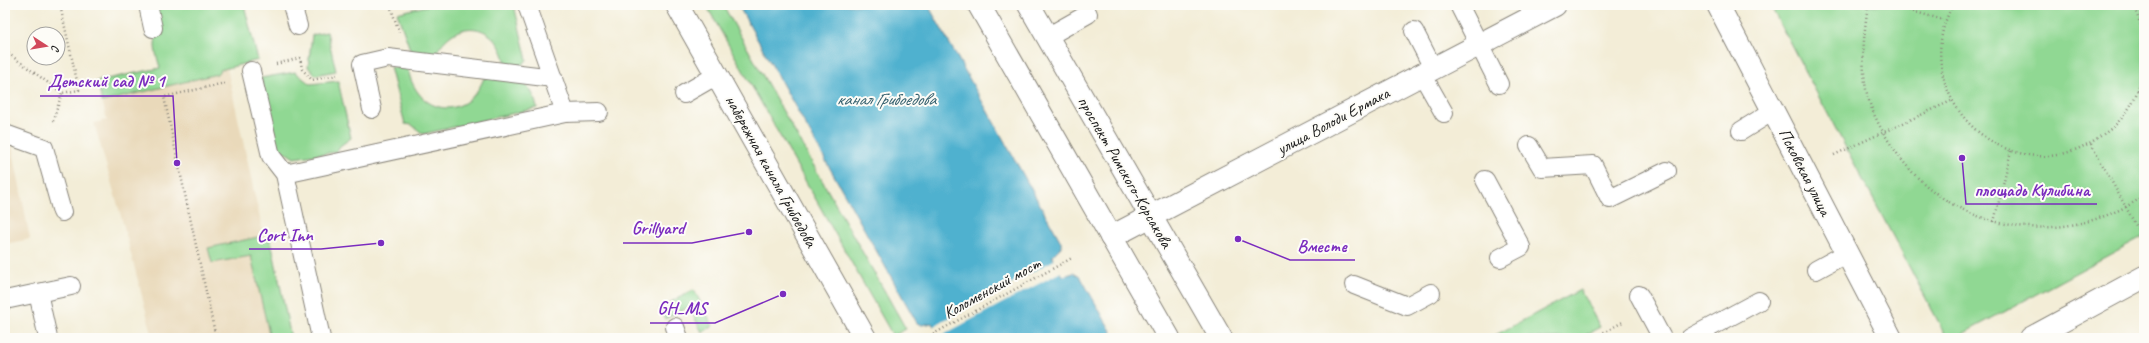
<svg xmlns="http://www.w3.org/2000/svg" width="2149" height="343" viewBox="0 0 2149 343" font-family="Caveat,sans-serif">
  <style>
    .built { fill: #e9d9ba }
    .green { fill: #90d893; stroke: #567a58 }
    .water { fill: #50b1cf; stroke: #366676 }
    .pier { fill: #f3edd7 }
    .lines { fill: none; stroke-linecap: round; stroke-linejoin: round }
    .lane-casing { stroke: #88847a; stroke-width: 20 }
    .street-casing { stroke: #88847a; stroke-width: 24 }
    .primary-casing { stroke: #88847a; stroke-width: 24 }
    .path { stroke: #88847a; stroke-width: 2.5; stroke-dasharray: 1 3; stroke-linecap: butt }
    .lane { stroke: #fff; stroke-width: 18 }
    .street { stroke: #fff; stroke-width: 22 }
    .primary { stroke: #fff; stroke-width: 22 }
    .labels { text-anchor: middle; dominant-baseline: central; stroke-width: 4; stroke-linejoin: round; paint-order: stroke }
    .street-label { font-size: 17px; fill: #1c1c1c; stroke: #fdfcf7 }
    .water-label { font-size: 18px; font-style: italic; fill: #335f6d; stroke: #fdfcf7 }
    .leader { fill: none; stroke: #7b2cbf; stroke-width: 1.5 }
    .callout-dot { fill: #7b2cbf; stroke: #fdfcf7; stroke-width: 1.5 }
    .callout-label { font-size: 18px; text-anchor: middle; font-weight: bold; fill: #7b2cbf; stroke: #fdfcf7; stroke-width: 4; stroke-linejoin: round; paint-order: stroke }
  </style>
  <rect width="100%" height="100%" fill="#fdfcf7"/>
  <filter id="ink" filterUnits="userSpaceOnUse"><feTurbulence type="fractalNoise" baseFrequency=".025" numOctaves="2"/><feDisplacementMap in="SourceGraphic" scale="8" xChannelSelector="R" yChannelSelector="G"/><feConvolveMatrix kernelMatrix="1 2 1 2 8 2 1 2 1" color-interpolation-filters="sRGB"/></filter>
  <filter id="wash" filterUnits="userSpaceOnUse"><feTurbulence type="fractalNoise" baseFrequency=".012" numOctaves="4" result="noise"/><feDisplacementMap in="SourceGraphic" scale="16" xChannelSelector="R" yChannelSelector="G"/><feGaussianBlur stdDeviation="0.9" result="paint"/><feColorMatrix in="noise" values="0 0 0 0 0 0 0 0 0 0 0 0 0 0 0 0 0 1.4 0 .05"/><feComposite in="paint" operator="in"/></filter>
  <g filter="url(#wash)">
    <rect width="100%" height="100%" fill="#f3edd7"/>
    <g class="built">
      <polygon points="224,54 286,338 153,338 123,223 94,123 107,120 97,81"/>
      <polygon points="5,109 30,239 5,244"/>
    </g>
    <g class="green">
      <path d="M 155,5 L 244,5 L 258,60 L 220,70 L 217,74 L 102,102 L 97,81 L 160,68 C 157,55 150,42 161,31 Z"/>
      <path d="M 430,5 L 514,5 L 527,60 L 520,66 L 506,64 C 497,21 455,16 435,55 L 411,52 L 397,13 Z"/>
      <polygon points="706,5 723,5 906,329 893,336"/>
      <polygon points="1770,5 2144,5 2144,236 1955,338 1947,338"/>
      <polygon points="327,32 336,71 315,75 308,67 312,35"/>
      <path d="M 390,67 L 408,69 C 417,115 466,123 484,78 C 514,81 530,74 537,108 L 423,134 L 412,125 L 405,124 Z"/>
      <polygon points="295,72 310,84 338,81 351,138 340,146 336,152 294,158 280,149 276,142 261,78"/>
      <polygon points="258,237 271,241 291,338 270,338 251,256 212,263 208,248"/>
      <polygon points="694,290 713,326 702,332 689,307 665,319 659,308"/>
      <polygon points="1580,290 1600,327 1580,338 1490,338"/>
    </g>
    <polygon class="water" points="738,5 928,5 1061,242 1061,247 1052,256 1063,276 1074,273 1080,276 1115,338 940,338 932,323 922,325 917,323"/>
    <polygon class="pier" points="1056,259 1063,271 937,338 932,327"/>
  </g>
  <g filter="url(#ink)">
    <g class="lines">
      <defs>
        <g id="lane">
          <polyline points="148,5 153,28"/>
          <polyline points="292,5 298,26"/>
          <polyline points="527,5 565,113 599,112"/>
          <polyline points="1460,7 1499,84"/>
          <polyline points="1414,31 1433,68"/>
          <polyline points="1047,37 1088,14"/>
          <polyline points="251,71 271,156 285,174 321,338"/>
          <polyline points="1422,74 1444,113"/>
          <polyline points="684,94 717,75"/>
          <polyline points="372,109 362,64 388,58 553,78"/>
          <polyline points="1741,131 1773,111"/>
          <polyline points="5,134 44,148 62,212"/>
          <polyline points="1529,146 1542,168 1593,165 1610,199 1667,171"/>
          <polyline points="285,174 565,113"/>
          <polyline points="1485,180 1521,247 1500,258"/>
          <polyline points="1816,270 1847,253"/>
          <polyline points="1354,285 1407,306 1431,293"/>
          <polyline points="38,293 48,338"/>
          <polyline points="1639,295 1662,338"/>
          <polyline points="5,300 71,286"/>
          <polyline points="675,327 679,338"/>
          <polyline points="1690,338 1759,301"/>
        </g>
        <g id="street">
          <polyline points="677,5 865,338"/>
          <polyline points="1718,5 1891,338"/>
          <polyline points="1111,237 1555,5"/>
          <polyline points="2031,338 2144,277"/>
        </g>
        <g id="primary">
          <polyline points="979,5 1169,338"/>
          <polyline points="1029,5 1221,338"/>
        </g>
      </defs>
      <use href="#lane" class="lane-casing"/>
      <use href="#street" class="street-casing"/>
      <use href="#primary" class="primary-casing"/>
      <g class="path">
        <polyline points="390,5 399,32"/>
        <path d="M 1868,5 C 1864,33 1861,60 1866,89 C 1870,110 1882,132 1894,149 C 1950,233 2061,251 2144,196"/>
        <polyline points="1890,5 1944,20"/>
        <path d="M 1953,5 C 1916,70 1964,150 2037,156 C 2062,158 2086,147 2105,133 C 2128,118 2141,91 2144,64"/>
        <polyline points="2133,5 2144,33"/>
        <polyline points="5,51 62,93 79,90 60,5"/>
        <polyline points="300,57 302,69 312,80 337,75"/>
        <polyline points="276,64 300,58"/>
        <polyline points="53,121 62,93"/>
        <polyline points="2091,144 2144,240"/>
        <polyline points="1834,155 1951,101"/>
        <polyline points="1994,222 2011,151"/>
        <polyline points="216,338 164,97 225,83"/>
        <polyline points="926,338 1072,258"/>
        <polyline points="1593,338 1623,322"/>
      </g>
      <use href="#lane" class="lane"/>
      <use href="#street" class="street"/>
      <use href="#primary" class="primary"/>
    </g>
  </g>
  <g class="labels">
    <g class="street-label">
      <text transform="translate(1333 121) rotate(-28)">улица Володи Ермака</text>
      <text transform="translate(771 171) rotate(61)">набережная канала Грибоедова</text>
      <text transform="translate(1125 172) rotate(60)">проспект Римского-Корсакова</text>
      <text transform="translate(1805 172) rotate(63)">Псковская улица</text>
      <text transform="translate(992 288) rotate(-29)">Коломенский мост</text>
    </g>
    <g class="water-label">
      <text x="886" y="99">канал Грибоедова</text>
    </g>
  </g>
  <path class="leader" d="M177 163L173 96H40M1962 158L1966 204H2097M749 232L692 243H623M381 243L321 249H249M1238 239L1290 260H1355M783 294L715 323H650"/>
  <g class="callout-dot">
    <circle cx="177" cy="163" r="4"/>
    <circle cx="1962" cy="158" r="4"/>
    <circle cx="749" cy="232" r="4"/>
    <circle cx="381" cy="243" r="4"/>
    <circle cx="1238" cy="239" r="4"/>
    <circle cx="783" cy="294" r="4"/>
  </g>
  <g class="callout-label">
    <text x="106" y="87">Детский сад № 1</text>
    <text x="2032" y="196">площадь Кулибина</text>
    <text x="658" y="234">Grillyard</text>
    <text x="285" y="241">Cort Inn</text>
    <text x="1322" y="252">Вместе</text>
    <text x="682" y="314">GH_MS</text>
  </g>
  <rect width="2149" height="343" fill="none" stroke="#fdfcf7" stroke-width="20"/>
  <g transform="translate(46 46) rotate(102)"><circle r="19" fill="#fdfcf7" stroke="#a3a29f"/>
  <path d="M0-3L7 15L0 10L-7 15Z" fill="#d1495b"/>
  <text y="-6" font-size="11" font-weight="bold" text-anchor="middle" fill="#1c1c1c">С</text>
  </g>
</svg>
